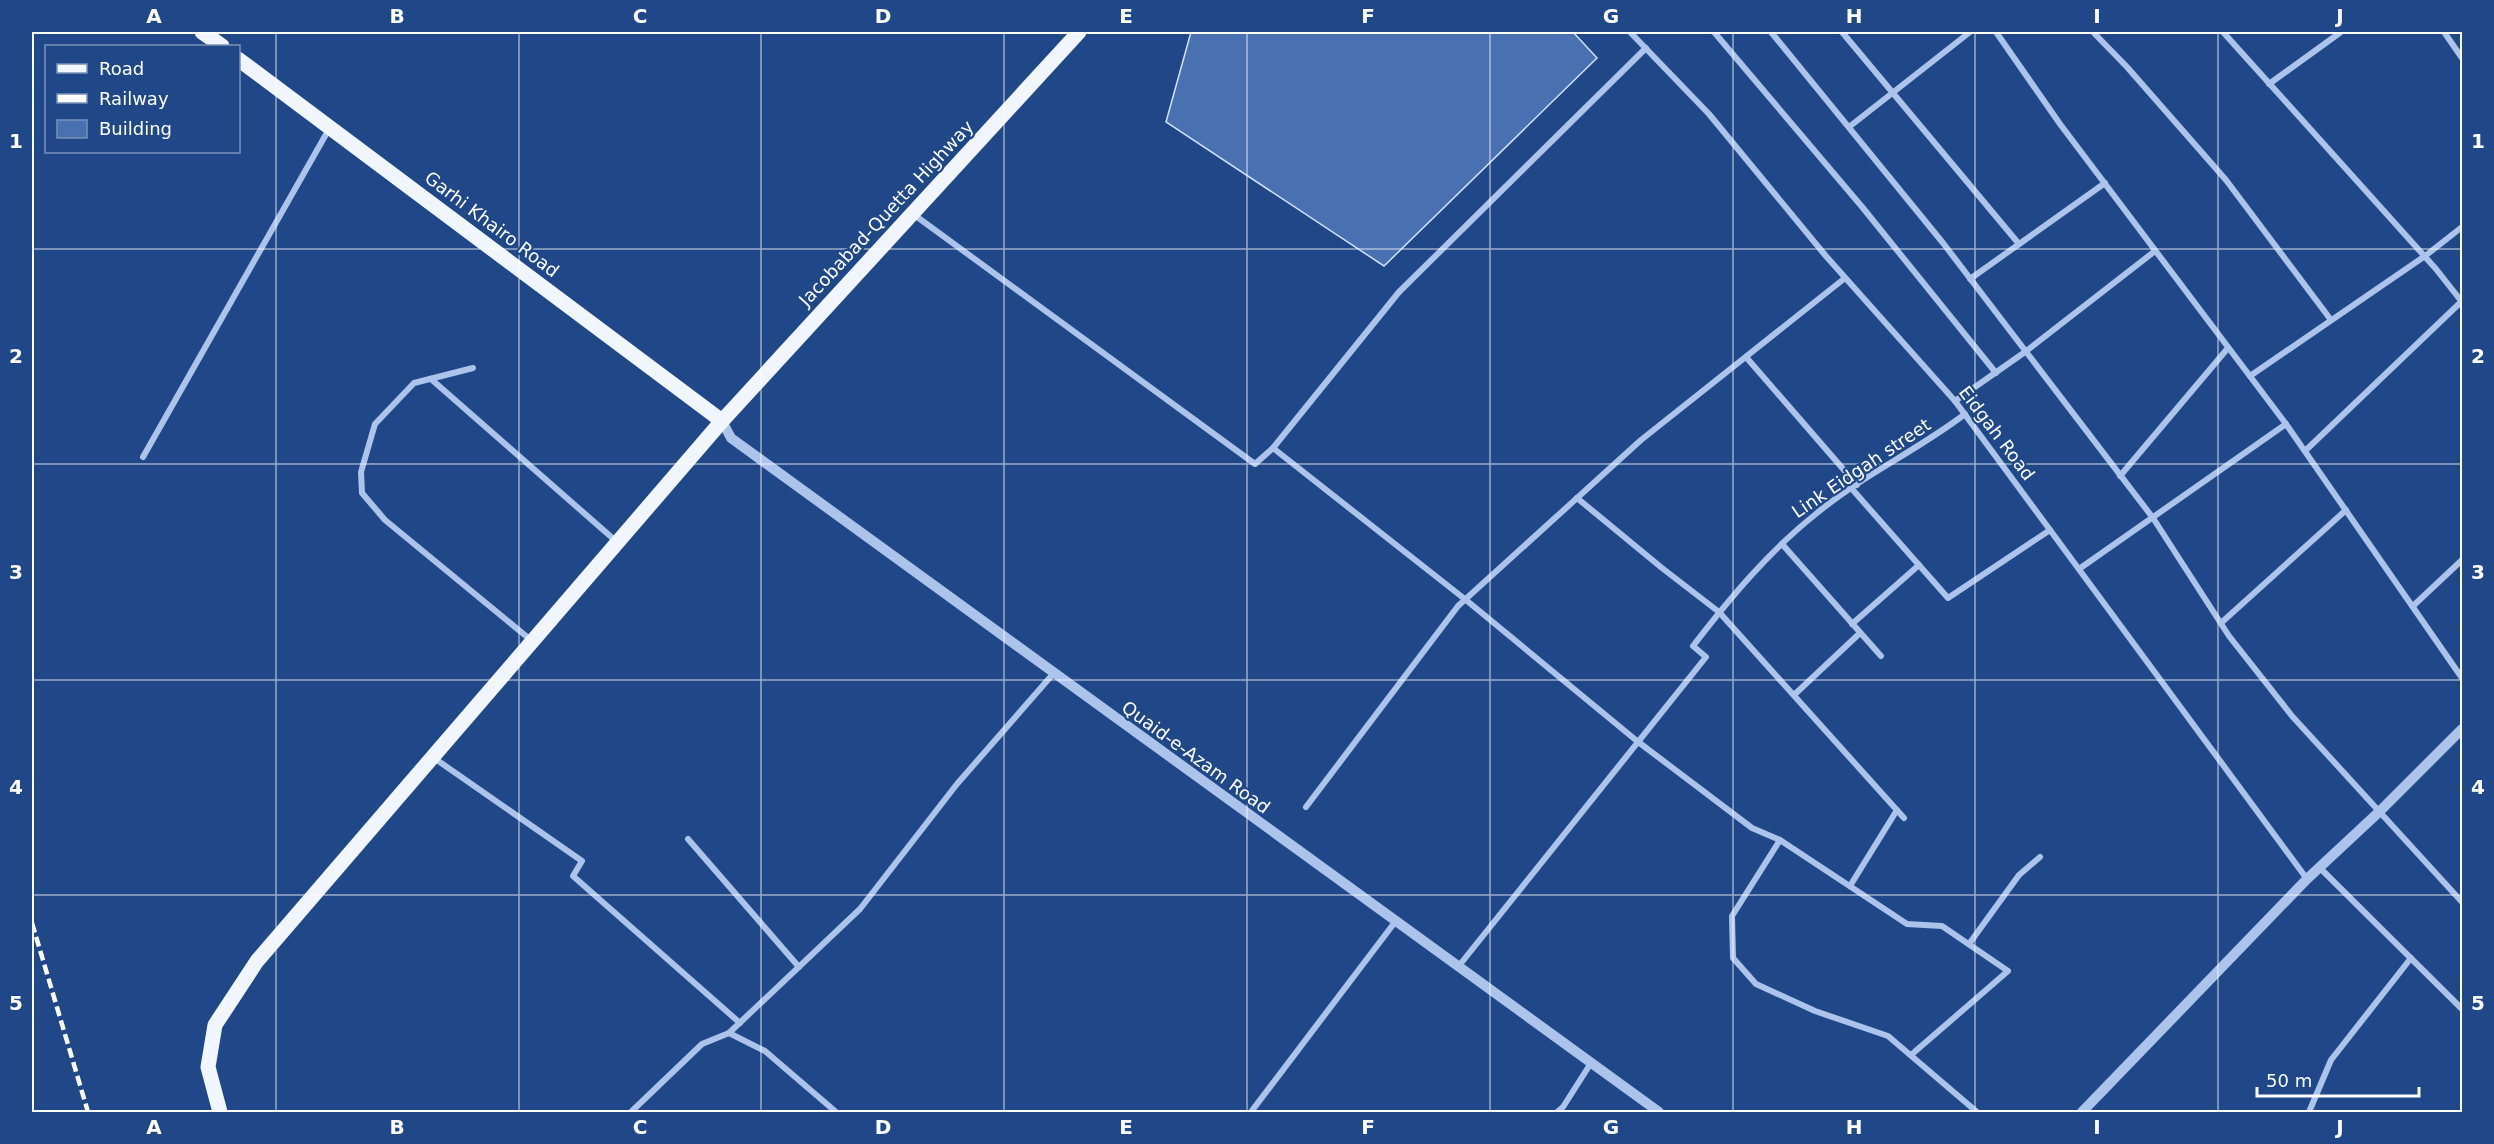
<svg xmlns="http://www.w3.org/2000/svg" width="2494" height="1144" viewBox="0 0 2494 1144" font-family="'DejaVu Sans',sans-serif">
  <style>
    .building { fill: #4970b1; stroke: #d0e0f8; stroke-width: 1.5 }
    .lines { fill: none; stroke-linecap: round; stroke-linejoin: round }
    .minor { stroke: #acc4eb; stroke-width: 6 }
    .tertiary { stroke: #acc4eb; stroke-width: 10 }
    .primary { stroke: #f0f5fe; stroke-width: 15 }
    .rail { stroke: #fff; stroke-width: 4.5; stroke-dasharray: 10 4.5; stroke-linecap: butt }
    .grid { fill: none; stroke: #fff; stroke-width: 1.5; stroke-opacity: 0.55 }
    .labels { text-anchor: middle; dominant-baseline: central; stroke-width: 4.5; stroke-linejoin: round; paint-order: stroke }
    .street-label { font-size: 18px; fill: #fff; stroke: #204889 }
    .neatline { fill: none; stroke: #fff; stroke-width: 2 }
    .grid-label { font-size: 20px; text-anchor: middle; font-weight: bold; fill: #fff }
  </style>
  <rect width="100%" height="100%" fill="#204889"/>
  <polygon class="building" points="1191,32 1573,32 1597,58 1384,266 1166,122"/>
  <g class="lines">
    <g class="minor">
      <polyline points="1630,32 1709,114 1825,255 1955,401 2307,879"/>
      <polyline points="1714,32 1863,208 1996,373"/>
      <polyline points="1771,32 1943,243 2153,518 2229,636 2292,716 2462,902"/>
      <polyline points="1842,32 2019,244"/>
      <polyline points="1996,32 2060,124 2286,424 2462,678"/>
      <polyline points="2093,32 2127,67 2226,180 2331,320"/>
      <polyline points="2223,32 2436,269 2462,302"/>
      <polyline points="2444,32 2462,58"/>
      <polyline points="2269,84 2341,32"/>
      <polyline points="1849,127 1970,32"/>
      <polyline points="913,214 1255,464 1273,448 1399,292 1646,48"/>
      <polyline points="1970,279 2105,183"/>
      <polyline points="1746,357 1857,485"/>
      <polyline points="473,368 414,383 375,424 361,472 362,493 385,520 532,641"/>
      <polyline points="2250,376 2425,256 2462,227"/>
      <polyline points="431,379 617,542"/>
      <polyline points="1955,401 2025,352 2155,251"/>
      <polyline points="1273,448 1466,600 1637,741 1752,828 1780,840 1907,924 1942,926 2008,971 1911,1055"/>
      <polyline points="2305,451 2462,301"/>
      <polyline points="143,457 329,129"/>
      <polyline points="2120,476 2228,348"/>
      <polyline points="1852,489 1948,598 2050,530"/>
      <polyline points="1577,498 1662,568 1719,612 1904,818"/>
      <polyline points="1782,544 1881,656"/>
      <polyline points="2079,569 2286,424"/>
      <polyline points="2413,606 2462,560"/>
      <polyline points="2221,623 2346,510"/>
      <polyline points="1852,624 1919,565"/>
      <polyline points="1794,695 1860,633"/>
      <polyline points="434,758 582,861 573,876 740,1023"/>
      <polyline points="1306,807 1458,606 1641,440 1845,278"/>
      <polyline points="688,839 799,967"/>
      <polyline points="1780,840 1732,916 1733,958 1756,984 1815,1011 1888,1036 1977,1112"/>
      <polyline points="2319,867 2462,1009"/>
      <polyline points="1850,886 1897,810"/>
      <polyline points="1969,944 2019,875 2040,857"/>
      <path d="M 1458,967 L 1706,657 L 1693,646 C 1730,598 1769,551 1817,513 C 1863,475 1918,450 1965,414"/>
      <polyline points="729,1033 860,909 957,784 1053,674"/>
      <polyline points="631,1112 702,1044 729,1033 765,1051 836,1112"/>
      <polyline points="1251,1112 1395,922"/>
      <polyline points="1557,1112 1563,1107 1591,1063"/>
      <polyline points="2309,1112 2331,1060 2411,958"/>
    </g>
    <g class="tertiary">
      <polyline points="722,421 731,438 1659,1112"/>
      <polyline points="2082,1112 2307,879 2380,811 2462,729"/>
    </g>
    <g class="primary">
      <polyline points="202,32 222,46"/>
      <polyline points="238,59 722,421"/>
      <polyline points="220,1112 208,1067 215,1025 257,961 722,421 1079,32"/>
    </g>
    <polyline class="rail" points="32,923 88,1112"/>
  </g>
  <path class="grid" d="M 276,32 L 276,1112M 519,32 L 519,1112M 761,32 L 761,1112M 1004,32 L 1004,1112M 1247,32 L 1247,1112M 1490,32 L 1490,1112M 1733,32 L 1733,1112M 1975,32 L 1975,1112M 2218,32 L 2218,1112M 32,249 L 2462,249M 32,464 L 2462,464M 32,680 L 2462,680M 32,895 L 2462,895"/>
  <g class="labels">
    <g class="street-label">
      <text transform="translate(886 213) rotate(-47)">Jacobabad-Quetta Highway</text>
      <text transform="translate(492 224) rotate(37)">Garhi Khairo Road</text>
      <text transform="translate(1997 433) rotate(53)">Eidgah Road</text>
      <text transform="translate(1861 468) rotate(-34)">Link Eidgah street</text>
      <text transform="translate(1196 757) rotate(36)">Quaid-e-Azam Road</text>
    </g>
  </g>
  <rect width="2494" height="1144" fill="none" stroke="#204889" stroke-width="66"/>
  <rect x="45" y="45" width="195" height="108" fill="#204889" stroke="#7991b8" stroke-width="1.5"/>
  <rect x="57" y="64" width="30" height="9" fill="#f0f5fe" stroke="#7991b8" stroke-width="1.5"/>
  <text x="99" y="75" font-size="18" fill="#ffffff">Road</text>
  <rect x="57" y="94" width="30" height="9" fill="#ffffff" stroke="#7991b8" stroke-width="1.5"/>
  <text x="99" y="105" font-size="18" fill="#ffffff">Railway</text>
  <rect x="57" y="120" width="30" height="18" fill="#4970b1" stroke="#7991b8" stroke-width="1.5"/>
  <text x="99" y="135" font-size="18" fill="#ffffff">Building</text>
  <path d="M2257 1087v9h162v-9" fill="none" stroke="#ffffff" stroke-width="3"/>
  <text x="2266" y="1087" font-size="18" fill="#ffffff" stroke="#204889" stroke-width="4.5" paint-order="stroke">50 m</text>
  <rect x="33" y="33" width="2428" height="1078" class="neatline"/>
  <g class="grid-label">
    <text x="154" y="23">A</text>
    <text x="397" y="23">B</text>
    <text x="640" y="23">C</text>
    <text x="883" y="23">D</text>
    <text x="1126" y="23">E</text>
    <text x="1368" y="23">F</text>
    <text x="1611" y="23">G</text>
    <text x="1854" y="23">H</text>
    <text x="2097" y="23">I</text>
    <text x="2340" y="23">J</text>
    <text x="16" y="148">1</text>
    <text x="2478" y="148">1</text>
    <text x="16" y="363">2</text>
    <text x="2478" y="363">2</text>
    <text x="16" y="579">3</text>
    <text x="2478" y="579">3</text>
    <text x="16" y="794">4</text>
    <text x="2478" y="794">4</text>
    <text x="16" y="1010">5</text>
    <text x="2478" y="1010">5</text>
    <text x="154" y="1134">A</text>
    <text x="397" y="1134">B</text>
    <text x="640" y="1134">C</text>
    <text x="883" y="1134">D</text>
    <text x="1126" y="1134">E</text>
    <text x="1368" y="1134">F</text>
    <text x="1611" y="1134">G</text>
    <text x="1854" y="1134">H</text>
    <text x="2097" y="1134">I</text>
    <text x="2340" y="1134">J</text>
  </g>
</svg>
